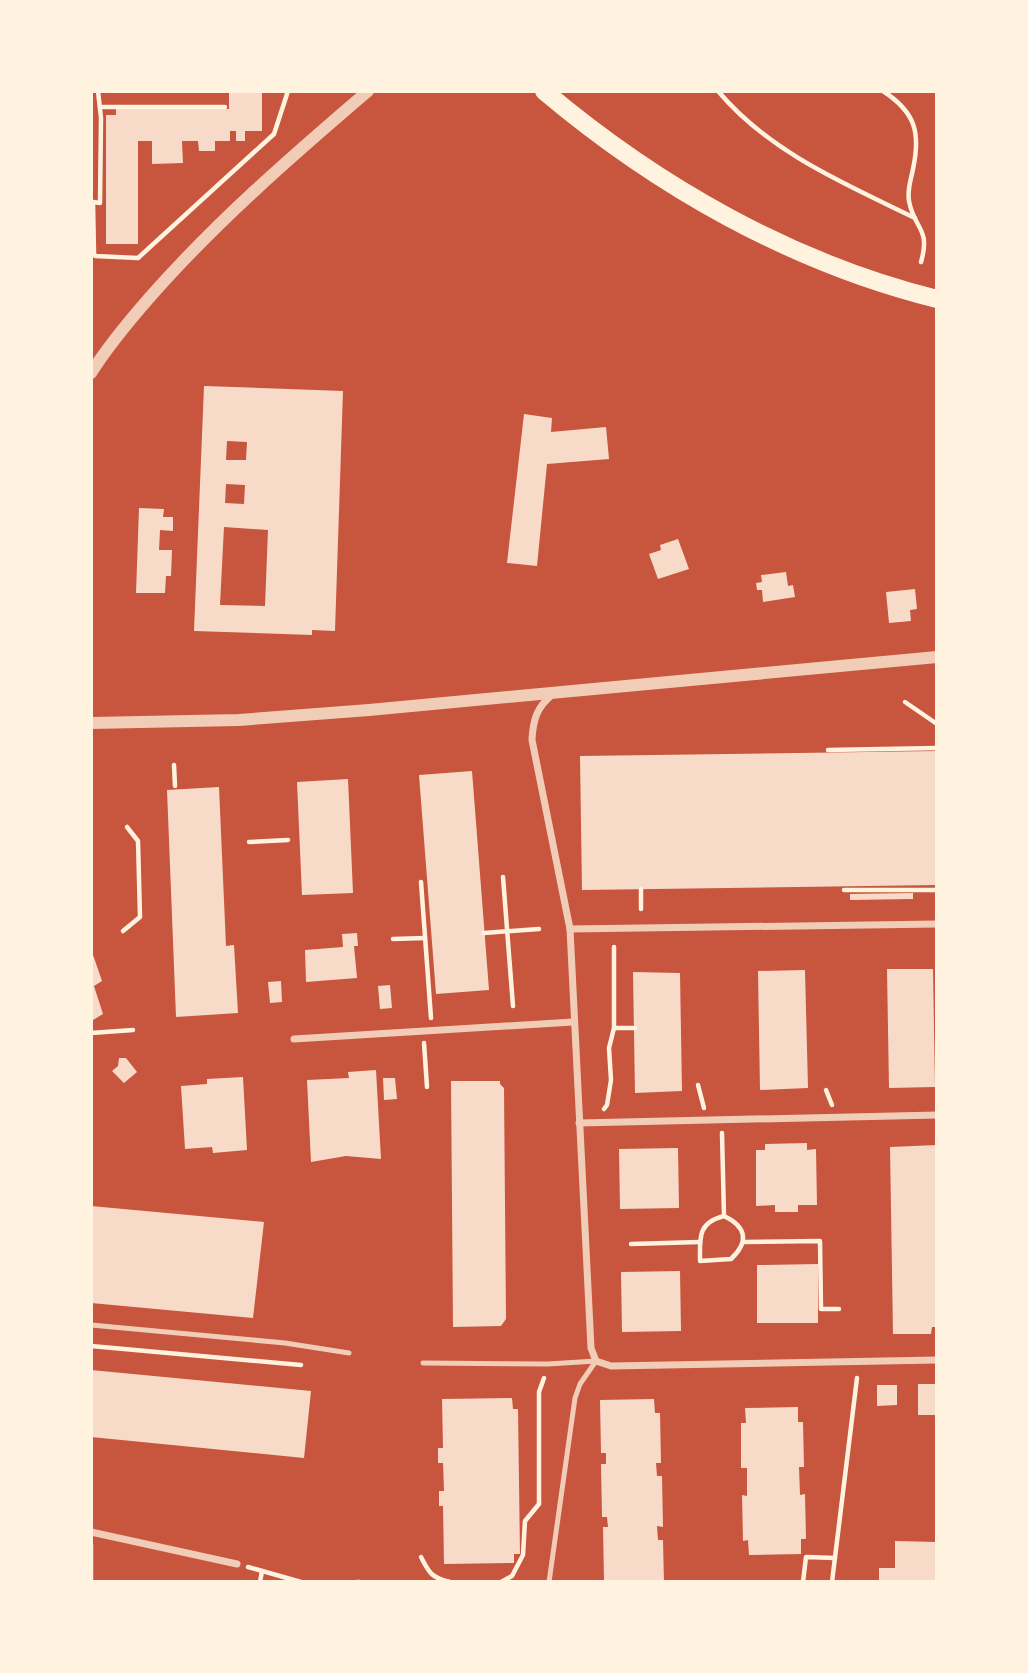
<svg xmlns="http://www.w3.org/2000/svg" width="1028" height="1673" viewBox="0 0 1028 1673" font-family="Arial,sans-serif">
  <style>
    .building { fill: #f7dbc8; fill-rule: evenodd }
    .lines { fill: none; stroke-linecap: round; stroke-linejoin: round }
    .path { stroke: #fff3e0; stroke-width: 4.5 }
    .service { stroke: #f1ccb7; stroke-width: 5 }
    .minor { stroke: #f1ccb7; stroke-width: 7 }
    .tertiary { stroke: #f1ccb7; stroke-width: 12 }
    .primary { stroke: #fff3e0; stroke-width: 18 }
  </style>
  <rect width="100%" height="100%" fill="#c8553d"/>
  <g class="building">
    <polygon points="229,91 262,91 262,131 245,131 245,141 236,141 236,131 230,131 230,141 215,141 215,151 199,151 198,141 182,141 183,163 152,164 152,141 138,141 138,244 106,244 106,115 116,115 116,109 229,109"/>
    <path d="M 204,386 L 343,391 L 335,631 L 312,630 L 312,635 L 194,631 ZM 227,441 L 247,442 L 246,460 L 226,460 ZM 226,484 L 245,485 L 244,504 L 225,503 ZM 224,527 L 268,530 L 265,606 L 220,605 Z"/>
    <polygon points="524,414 552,418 551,432 606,427 609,459 547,464 537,566 507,563"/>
    <polygon points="139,508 164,509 163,517 173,517 173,531 160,530 159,550 172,550 171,576 166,576 165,593 136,593"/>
    <polygon points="678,539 689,569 658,579 649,554 661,550 660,545"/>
    <polygon points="786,572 788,586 793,585 795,597 763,602 762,590 757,590 756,583 762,582 761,575"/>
    <polygon points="915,589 917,609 910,610 911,621 889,623 886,592"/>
    <polygon points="937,751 937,885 582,890 580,756"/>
    <polygon points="472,771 489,990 436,994 419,775"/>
    <polygon points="348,779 353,893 302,895 297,782"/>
    <polygon points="219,787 226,946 234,945 238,1013 176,1017 167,790"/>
    <polygon points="913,893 913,899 850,900 850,894"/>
    <polygon points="357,933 358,946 354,946 357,978 306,982 305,950 343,947 342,934"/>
    <polygon points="91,949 102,981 94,986 103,1014 93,1020"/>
    <polygon points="887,969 933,969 935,1087 889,1088"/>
    <polygon points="805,970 808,1088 760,1090 758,971"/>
    <polygon points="633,972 680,973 682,1091 635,1093"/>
    <polygon points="281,981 282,1002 270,1003 268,982"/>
    <polygon points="390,985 392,1008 380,1009 378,986"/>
    <polygon points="119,1058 126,1058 137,1072 124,1083 112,1071 118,1066"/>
    <polygon points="376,1070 381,1159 346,1156 311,1162 307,1080 349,1078 348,1072"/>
    <polygon points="243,1077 247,1150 213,1153 212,1147 185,1149 181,1086 207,1084 207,1079"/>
    <polygon points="383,1078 395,1078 397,1099 384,1100"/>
    <polygon points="451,1081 500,1081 500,1084 504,1088 506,1319 501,1326 453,1327"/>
    <polygon points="807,1143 807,1150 816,1149 817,1205 798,1205 798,1212 775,1212 775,1205 756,1206 756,1150 765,1150 765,1144"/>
    <polygon points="937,1145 937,1327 932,1327 931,1334 893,1334 890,1147"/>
    <polygon points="678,1148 679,1208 620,1209 619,1149"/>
    <polygon points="91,1206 264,1222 253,1318 91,1303"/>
    <polygon points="818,1264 818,1323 757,1323 757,1265"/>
    <polygon points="680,1271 681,1331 622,1332 621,1272"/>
    <polygon points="91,1370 311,1391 304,1458 91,1437"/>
    <rect x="918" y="1384" width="19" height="31"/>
    <polygon points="877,1385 897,1385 897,1405 877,1406"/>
    <polygon points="512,1398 513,1409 518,1409 520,1554 514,1554 514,1563 444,1564 443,1506 439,1506 439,1491 444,1491 443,1463 438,1463 438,1448 443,1448 442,1399"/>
    <polygon points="654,1399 655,1413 660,1413 661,1463 656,1463 657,1476 662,1476 663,1527 657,1526 658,1540 663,1540 664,1582 609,1582 604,1580 603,1527 608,1527 607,1517 602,1517 601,1464 606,1464 606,1453 601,1453 600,1400"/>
    <polygon points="798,1407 798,1422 803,1422 804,1467 799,1467 800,1495 805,1494 806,1539 801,1539 801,1554 749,1555 748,1540 743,1541 742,1495 747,1496 747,1468 741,1468 741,1423 746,1423 745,1408"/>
    <polygon points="895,1541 937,1542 937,1582 879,1582 879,1568 895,1568"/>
  </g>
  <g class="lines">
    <g class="path">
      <polyline points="98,91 101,118 100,203 93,202 94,253 95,256 138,258 274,134 288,91"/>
      <path d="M 718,91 C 769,152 845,184 915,218"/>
      <path d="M 883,91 C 915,112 921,132 913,169 C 911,180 907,189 909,201 C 914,229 931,228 921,262"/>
      <polyline points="101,107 225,107"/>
      <polyline points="905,702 937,724"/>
      <polyline points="828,750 937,748"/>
      <polyline points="174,765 175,786"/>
      <polyline points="249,842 288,840"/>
      <polyline points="503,877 513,1006"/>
      <polyline points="421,882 431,1018"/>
      <polyline points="641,889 641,909"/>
      <polyline points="844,890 937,890"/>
      <polyline points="123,931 140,917 138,841 127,827"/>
      <polyline points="484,933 539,929"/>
      <polyline points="393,939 425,938"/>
      <polyline points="614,1028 635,1028"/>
      <polyline points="91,1033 133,1030"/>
      <polyline points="424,1043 427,1087"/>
      <polyline points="698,1085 704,1108"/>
      <polyline points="826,1090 832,1105"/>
      <polyline points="604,1109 607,1105 611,1080 609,1048 614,1028 614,947"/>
      <path d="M 722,1133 L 724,1216 C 697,1223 700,1238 700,1261 L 731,1259 C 749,1242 747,1227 724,1216"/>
      <polyline points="744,1242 820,1241 821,1309 839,1309"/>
      <polyline points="631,1244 700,1242"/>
      <polyline points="91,1346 301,1365"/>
      <path d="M 421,1557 C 429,1573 432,1578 450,1582"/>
      <polyline points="248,1567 301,1582"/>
      <polyline points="91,1582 91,1545"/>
      <polyline points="260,1582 262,1571"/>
      <polyline points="356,1582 360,1582"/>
      <polyline points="501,1582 512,1576 523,1555 525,1521 539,1504 539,1392 544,1378"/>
      <polyline points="803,1582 806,1557 835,1558"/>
      <polyline points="832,1582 857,1378"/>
    </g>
    <g class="service">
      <polyline points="91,1325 285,1343 349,1353"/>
      <polyline points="423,1363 548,1364 596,1361"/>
      <polyline points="549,1582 575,1398 580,1384 596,1361"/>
    </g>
    <g class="minor">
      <path d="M 553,694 C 537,707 533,719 532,740 L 570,929 L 591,1348 L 596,1361 L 611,1366 L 937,1360"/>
      <polyline points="570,929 937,924"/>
      <polyline points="294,1039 573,1022"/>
      <polyline points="579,1123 937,1115"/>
      <polyline points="91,1532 237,1564"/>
    </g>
    <g class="tertiary">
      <path d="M 91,373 C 108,346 129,321 150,297 C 216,222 292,156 368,91"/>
      <polyline points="91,723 239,720 369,710 937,657"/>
    </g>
    <path class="primary" d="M 544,91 C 658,187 792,263 937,299"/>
  </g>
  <rect width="1028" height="1673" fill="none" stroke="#fff3e0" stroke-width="186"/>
</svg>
